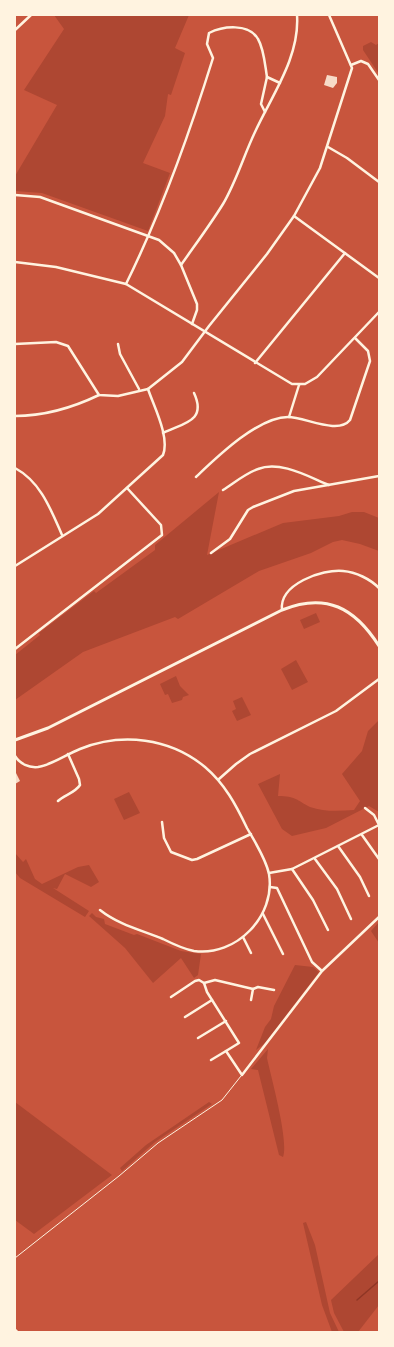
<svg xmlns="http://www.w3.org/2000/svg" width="394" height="1347" viewBox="0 0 394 1347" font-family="'Exo 2',sans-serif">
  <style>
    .green { fill: #ae4732 }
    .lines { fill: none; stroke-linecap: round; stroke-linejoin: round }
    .stream { stroke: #8f3625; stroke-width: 1.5 }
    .building { fill: #f7dbc8 }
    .service { stroke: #fff3e0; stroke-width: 1 }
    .minor { stroke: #fff3e0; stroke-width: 2.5 }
    .tertiary { stroke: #fff3e0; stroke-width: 3 }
  </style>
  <rect width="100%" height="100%" fill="#c8553d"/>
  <g class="green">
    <polygon points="54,15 189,15 175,48 185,53 171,95 168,94 165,116 143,163 170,173 148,231 42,193 15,191 15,176 57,105 24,90 64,29"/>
    <polygon points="371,42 376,45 379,43 379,74 363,50 363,46"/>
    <polygon points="219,492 207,555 283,523 339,516 352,512 364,512 379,518 379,551 360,544 342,540 333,542 311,553 259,571 178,619 175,617 83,652 15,700 15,655 40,635 39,633 94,591 96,593 155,550 155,545"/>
    <polygon points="316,613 320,622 304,629 300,620"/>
    <polygon points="296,660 308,682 292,690 281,669"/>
    <polygon points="176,676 180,686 189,695 183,697 182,700 172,703 168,694 165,695 160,684"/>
    <polygon points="242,697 251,715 237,721 232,711 236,709 233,701"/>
    <path d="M 379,720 L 379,812 L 369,806 L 326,828 L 292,836 L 282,829 L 258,784 L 280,774 L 278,796 C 296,796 296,800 310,807 C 324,812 339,811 354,810 L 360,801 L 342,774 L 362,751 L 368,731 Z"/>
    <polygon points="129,792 140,813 124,820 114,799"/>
    <polygon points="15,853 23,862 26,859 35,879 42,884 78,867 89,865 99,882 91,887 65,874 57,889 53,888 89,911 85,917 20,878 15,872"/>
    <polygon points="92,913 96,917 104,919 105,924 134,935 137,934 181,951 201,954 198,975 194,978 181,958 153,983 125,948 89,916"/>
    <polygon points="379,922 379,943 371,931"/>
    <polygon points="295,965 313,967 319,972 265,1043 256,1050 265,1027 271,1019 274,1006"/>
    <path d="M 268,1049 L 267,1058 C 271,1077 289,1141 283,1157 L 279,1155 L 258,1070 L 251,1069 Z"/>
    <polygon points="15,1102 112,1175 34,1234 15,1220"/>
    <polygon points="209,1102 212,1104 155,1142 122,1171 120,1168 146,1145"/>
    <polygon points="306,1222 315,1245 330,1313 339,1332 332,1332 322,1305 303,1223"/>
    <polygon points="379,1254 379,1305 358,1332 344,1332 334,1313 331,1300"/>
  </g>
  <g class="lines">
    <polyline class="stream" points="357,1300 379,1281"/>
  </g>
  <g class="building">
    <polygon points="327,75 337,77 337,83 333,88 324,85"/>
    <polygon points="15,771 20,781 15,784"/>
  </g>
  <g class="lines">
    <polyline class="service" points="15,1258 119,1176 158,1143 222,1100 241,1076"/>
    <g class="minor">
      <polyline points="15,30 31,15"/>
      <polyline points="351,65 361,61 368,64 379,80"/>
      <polyline points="267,77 280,83"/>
      <polyline points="265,112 261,104 267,77"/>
      <polyline points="328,147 347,158 379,182"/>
      <polyline points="15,195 40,197 159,240 174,253 181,265 197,304 197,310 192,324"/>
      <polyline points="294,216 379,278"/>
      <polyline points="15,262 56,267 126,284 292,384 305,384 317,377 379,312"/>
      <path d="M 181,265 C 195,245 210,225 223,204 C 236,182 244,155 255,132 C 272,95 300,57 297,15"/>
      <path d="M 126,284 C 162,211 189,135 213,58 L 207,44 L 209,33 C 223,26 249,23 258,39 C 264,49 265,65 267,77"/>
      <polyline points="15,344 56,342 68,346 99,395 118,396 148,389"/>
      <polyline points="118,344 120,354 139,389"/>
      <polyline points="255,363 345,253"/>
      <polyline points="148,389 182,362 209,326 267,254 294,216 320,168 352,68 329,15"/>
      <path d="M 15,416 C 45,416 72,408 99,395"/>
      <polyline points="289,417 299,385"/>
      <path d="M 163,433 C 184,423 207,421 194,393"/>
      <path d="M 15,468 C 41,482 51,510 62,535"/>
      <path d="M 196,477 C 217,457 258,417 288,417 C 305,417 338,435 350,420 L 370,361 L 368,351 L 355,338"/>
      <path d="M 223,490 C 234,483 246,473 258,469 C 280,460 309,477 329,485"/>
      <polyline points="211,553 230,539 248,510 253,507 294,491 379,476"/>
      <path d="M 15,566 L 98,514 L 163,455 C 170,437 154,407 148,389"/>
      <path d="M 282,610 C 279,584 322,569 343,571 C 356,572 370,579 379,588"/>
      <polyline points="15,649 162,535 161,525 127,488"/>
      <path d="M 15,756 C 20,764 29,768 38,767 C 52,765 67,754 80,749 C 122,732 170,738 205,767 C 225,784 236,805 247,828 C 255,842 266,859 269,874 C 276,916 236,957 194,951 C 183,949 173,944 163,939 C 141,930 119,925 100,910"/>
      <polyline points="219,779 236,764 250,754 336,711 379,679"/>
      <path d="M 58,801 C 64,795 75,793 80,785 L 79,779 L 68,754"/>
      <polyline points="365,808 374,815 379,825"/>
      <polyline points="162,822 164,838 171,852 192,860 197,859 251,834"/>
      <polyline points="362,835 379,859"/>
      <polyline points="338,846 360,877 369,896"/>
      <polyline points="315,859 337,889 351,919"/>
      <polyline points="292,869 313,900 328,930"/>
      <polyline points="269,873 292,869 304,863 379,825"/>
      <polyline points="270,887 277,888 312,962 322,971"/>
      <polyline points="263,914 283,954"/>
      <polyline points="243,937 251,953"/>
      <polyline points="274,990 258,987 253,989 215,980 204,983 207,992 239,1043 226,1051 242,1075 322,971 379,917"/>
      <polyline points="171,997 195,981 199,980 204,983"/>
      <polyline points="251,1000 253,989"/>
      <polyline points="185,1017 212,1000"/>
      <polyline points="198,1038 226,1021"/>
      <polyline points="211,1060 226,1051"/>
    </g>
    <g class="tertiary">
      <path d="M 15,740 L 48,728 L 282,610 C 326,592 355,608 379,646"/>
      <polyline points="15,1330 17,1332"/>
    </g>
  </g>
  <rect width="394" height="1347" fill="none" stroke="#fff3e0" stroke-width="32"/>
</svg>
